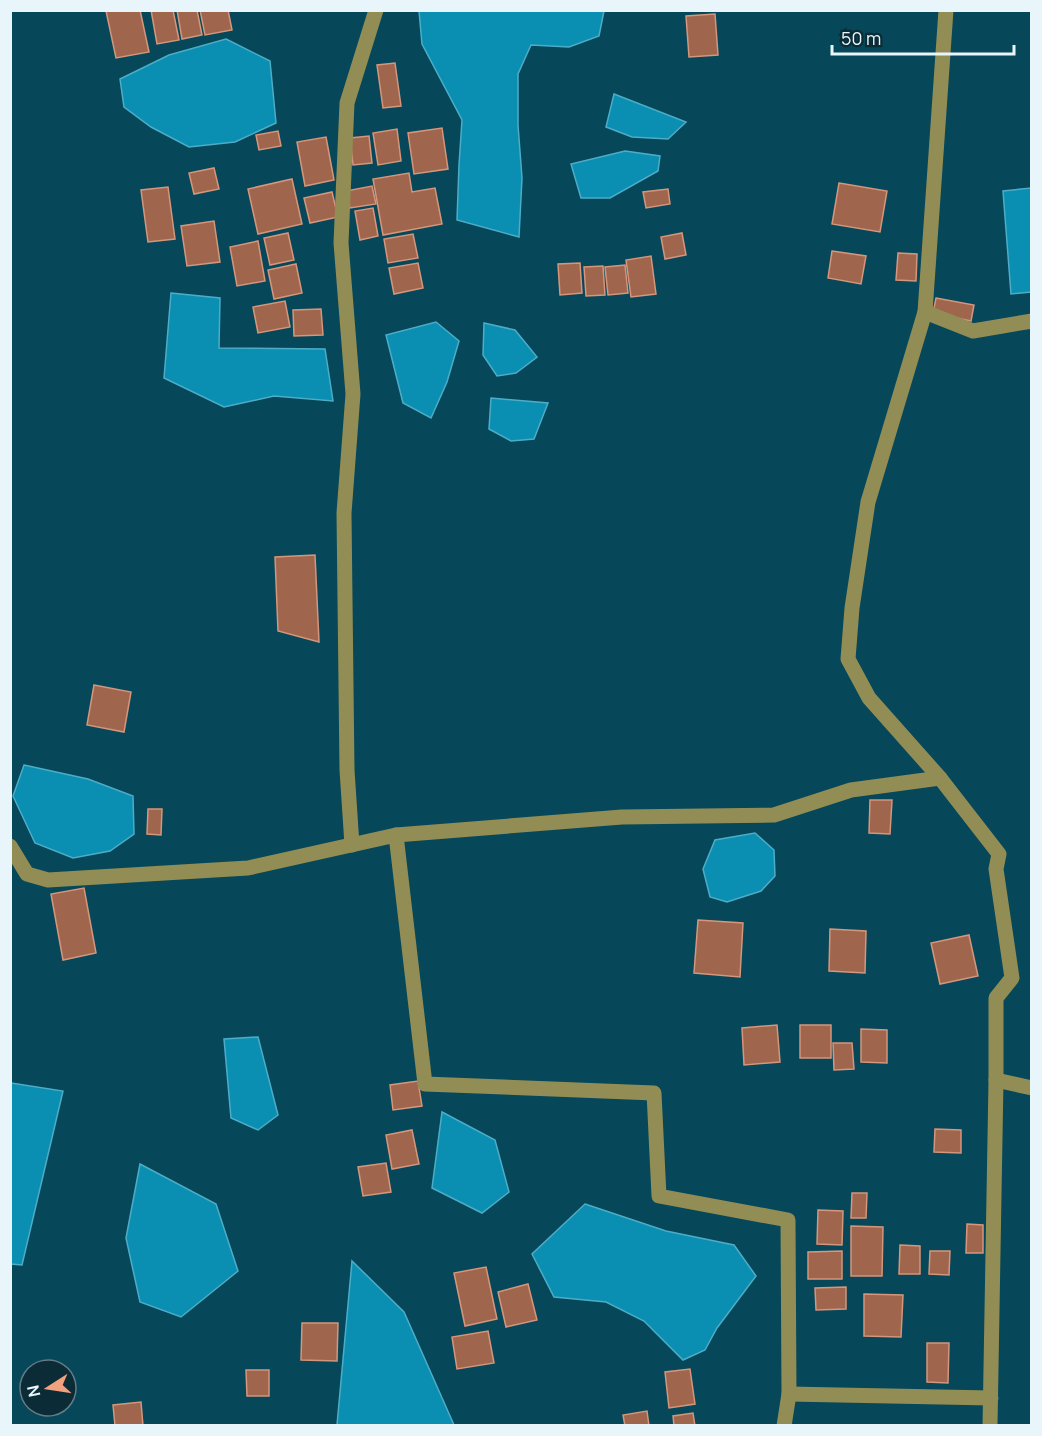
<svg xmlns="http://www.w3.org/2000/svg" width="1042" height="1436" viewBox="0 0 1042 1436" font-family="Manrope,sans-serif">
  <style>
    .water { fill: #0a8eb1; stroke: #4dadc7; stroke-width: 1.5 }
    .building { fill: #a0664d; stroke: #d4967c; stroke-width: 1.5 }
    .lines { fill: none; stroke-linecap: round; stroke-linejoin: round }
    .minor { stroke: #928d54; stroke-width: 15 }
  </style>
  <rect width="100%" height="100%" fill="#06475a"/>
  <g class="water">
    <polygon points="419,11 604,11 599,36 569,47 531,45 518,74 518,125 522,178 519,237 457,220 459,165 462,120 422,44"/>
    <polygon points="226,39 270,61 276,123 235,142 189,147 151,127 124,107 120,79 169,55"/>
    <polygon points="614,94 686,122 668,139 632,137 606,127"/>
    <polygon points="625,151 660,156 658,171 610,198 581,198 571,164"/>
    <polygon points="1031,188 1031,292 1011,294 1003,191"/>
    <polygon points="171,293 220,298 219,348 325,349 333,401 274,396 224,407 164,378"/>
    <polygon points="436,322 459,341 447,382 431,418 403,403 386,335"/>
    <polygon points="484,323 515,330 537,357 516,373 497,376 483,355"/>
    <polygon points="491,398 548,403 534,439 511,441 489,429"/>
    <polygon points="24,765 88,779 133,796 134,834 110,851 73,858 35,843 13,796"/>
    <polygon points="755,833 774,850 775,876 761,891 727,902 710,897 703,869 715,840"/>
    <polygon points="258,1037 278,1115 258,1130 231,1118 224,1039"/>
    <polygon points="11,1083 63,1091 22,1265 11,1264"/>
    <polygon points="442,1112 495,1140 509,1192 482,1213 432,1188"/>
    <polygon points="140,1164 216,1204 238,1271 181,1317 140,1302 126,1238"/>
    <polygon points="585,1204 666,1231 734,1245 756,1276 717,1328 705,1350 683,1360 644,1321 606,1302 554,1297 532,1254"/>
    <polygon points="352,1261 404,1312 454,1425 337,1425"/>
  </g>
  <g class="building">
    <polygon points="140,10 149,52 116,58 106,11"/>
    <polygon points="151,10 173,10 179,40 157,44"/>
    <polygon points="177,10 197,10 202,35 182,39"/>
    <polygon points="200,10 228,10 232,30 205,35"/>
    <polygon points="715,14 718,55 689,57 686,16"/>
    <polygon points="395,63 401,106 383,108 377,65"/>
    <polygon points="442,128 448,169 414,174 408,133"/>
    <polygon points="397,129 401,161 378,165 373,133"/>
    <polygon points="278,131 281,146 259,150 256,135"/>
    <polygon points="369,136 372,163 353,165 350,138"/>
    <polygon points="326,137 334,180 305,186 297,142"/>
    <polygon points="214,168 219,189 194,194 189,173"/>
    <polygon points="409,173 412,192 435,188 442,224 383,235 373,179"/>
    <polygon points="292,179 302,224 258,234 248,189"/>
    <polygon points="839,183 887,191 880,232 832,224"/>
    <polygon points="372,186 376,204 350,208 346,191"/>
    <polygon points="168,187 175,239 148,242 141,190"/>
    <polygon points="668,189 670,204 646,208 643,192"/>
    <polygon points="332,192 338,217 310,223 304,198"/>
    <polygon points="373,208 378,236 360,240 355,211"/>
    <polygon points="214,221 220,262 187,266 181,226"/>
    <polygon points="288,233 294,260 270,265 264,238"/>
    <polygon points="682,233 686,255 665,259 661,237"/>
    <polygon points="413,234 418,258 388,263 384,239"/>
    <polygon points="258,241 265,281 237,286 230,247"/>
    <polygon points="832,251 866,256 861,284 828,278"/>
    <polygon points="898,253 917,254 916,281 896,280"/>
    <polygon points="651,256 656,294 631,297 626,260"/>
    <polygon points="418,263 423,288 394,294 389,268"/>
    <polygon points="580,263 582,293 560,295 558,264"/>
    <polygon points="296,264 302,293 274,299 268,270"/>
    <polygon points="625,265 628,293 608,295 605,267"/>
    <polygon points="603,266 605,295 586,296 584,267"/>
    <polygon points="936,298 974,305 971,321 933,313"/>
    <polygon points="285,301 290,327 258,333 253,307"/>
    <polygon points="321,309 323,335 294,336 293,310"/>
    <polygon points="315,555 319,642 278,631 275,557"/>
    <polygon points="94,685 131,692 124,732 87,725"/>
    <polygon points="870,800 892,800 890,834 869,833"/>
    <polygon points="148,809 162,809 161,835 147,834"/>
    <polygon points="84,888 96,953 63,960 51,894"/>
    <polygon points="698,920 743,923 740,977 694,973"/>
    <polygon points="830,929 866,931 865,973 829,971"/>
    <polygon points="969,935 978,976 940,984 931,943"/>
    <polygon points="777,1025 780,1062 744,1065 742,1028"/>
    <rect x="800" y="1025" width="31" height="33"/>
    <polygon points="861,1029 887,1030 887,1063 861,1062"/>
    <polygon points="833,1043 852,1043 854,1069 834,1070"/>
    <polygon points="418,1081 422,1106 393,1110 390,1085"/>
    <polygon points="935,1129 961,1130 961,1153 934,1152"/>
    <polygon points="412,1130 419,1164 392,1169 386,1135"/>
    <polygon points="386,1163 391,1192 363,1196 358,1167"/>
    <polygon points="852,1193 867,1193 866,1218 851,1218"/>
    <polygon points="818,1210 843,1211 842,1245 817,1244"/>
    <polygon points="967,1224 983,1225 983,1253 966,1253"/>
    <polygon points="851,1226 883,1227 882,1276 851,1276"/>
    <polygon points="900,1245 920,1246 920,1274 899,1274"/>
    <polygon points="842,1251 842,1279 808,1279 808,1252"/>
    <polygon points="930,1251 950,1251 949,1275 929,1274"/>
    <polygon points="486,1267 497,1319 465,1326 454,1273"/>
    <polygon points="528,1284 537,1320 506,1327 498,1292"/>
    <polygon points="846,1287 846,1309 816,1310 815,1288"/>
    <polygon points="864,1294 903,1295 901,1337 864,1336"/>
    <polygon points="302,1323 338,1323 337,1361 301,1360"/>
    <polygon points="488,1331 494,1363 457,1369 452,1337"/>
    <polygon points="927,1343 949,1343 948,1383 927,1382"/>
    <polygon points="690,1369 695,1404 669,1408 665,1372"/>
    <polygon points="246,1370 269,1370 269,1396 247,1396"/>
    <polygon points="141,1402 143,1426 115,1426 113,1405"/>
    <polygon points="647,1411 649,1426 625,1426 623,1415"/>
    <polygon points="693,1413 695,1426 674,1426 673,1416"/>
  </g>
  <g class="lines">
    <g class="minor">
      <polyline points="946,10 925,312 868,502 852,608 848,659 869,698 940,778 999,854 996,869 1012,978 996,998 996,1080 990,1426"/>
      <polyline points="925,312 973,331 1032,321"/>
      <polyline points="396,835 622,817 774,815 851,790 940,778"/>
      <polyline points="352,845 347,770 344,513 353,394 341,243 347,103 376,10"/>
      <polyline points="10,846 27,874 48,880 248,868 396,835 425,1084 654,1093 659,1196 788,1220 789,1394 784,1426"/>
      <polyline points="996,1080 1032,1088"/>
      <polyline points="789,1394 991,1398"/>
    </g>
  </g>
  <rect width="1042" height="1436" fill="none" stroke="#e8f6fb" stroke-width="24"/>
  <g transform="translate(48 1388) rotate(258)"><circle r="28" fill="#0b2b36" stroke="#637c85" stroke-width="1.5"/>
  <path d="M0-4.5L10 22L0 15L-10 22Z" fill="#f2a17e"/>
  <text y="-9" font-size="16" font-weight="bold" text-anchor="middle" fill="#e8f6fb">N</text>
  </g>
  <path d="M832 45v9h182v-9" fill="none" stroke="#e8f6fb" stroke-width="3"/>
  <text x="841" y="45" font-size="18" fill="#e8f6fb" stroke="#0b2b36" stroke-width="4.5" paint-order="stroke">50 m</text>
</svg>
